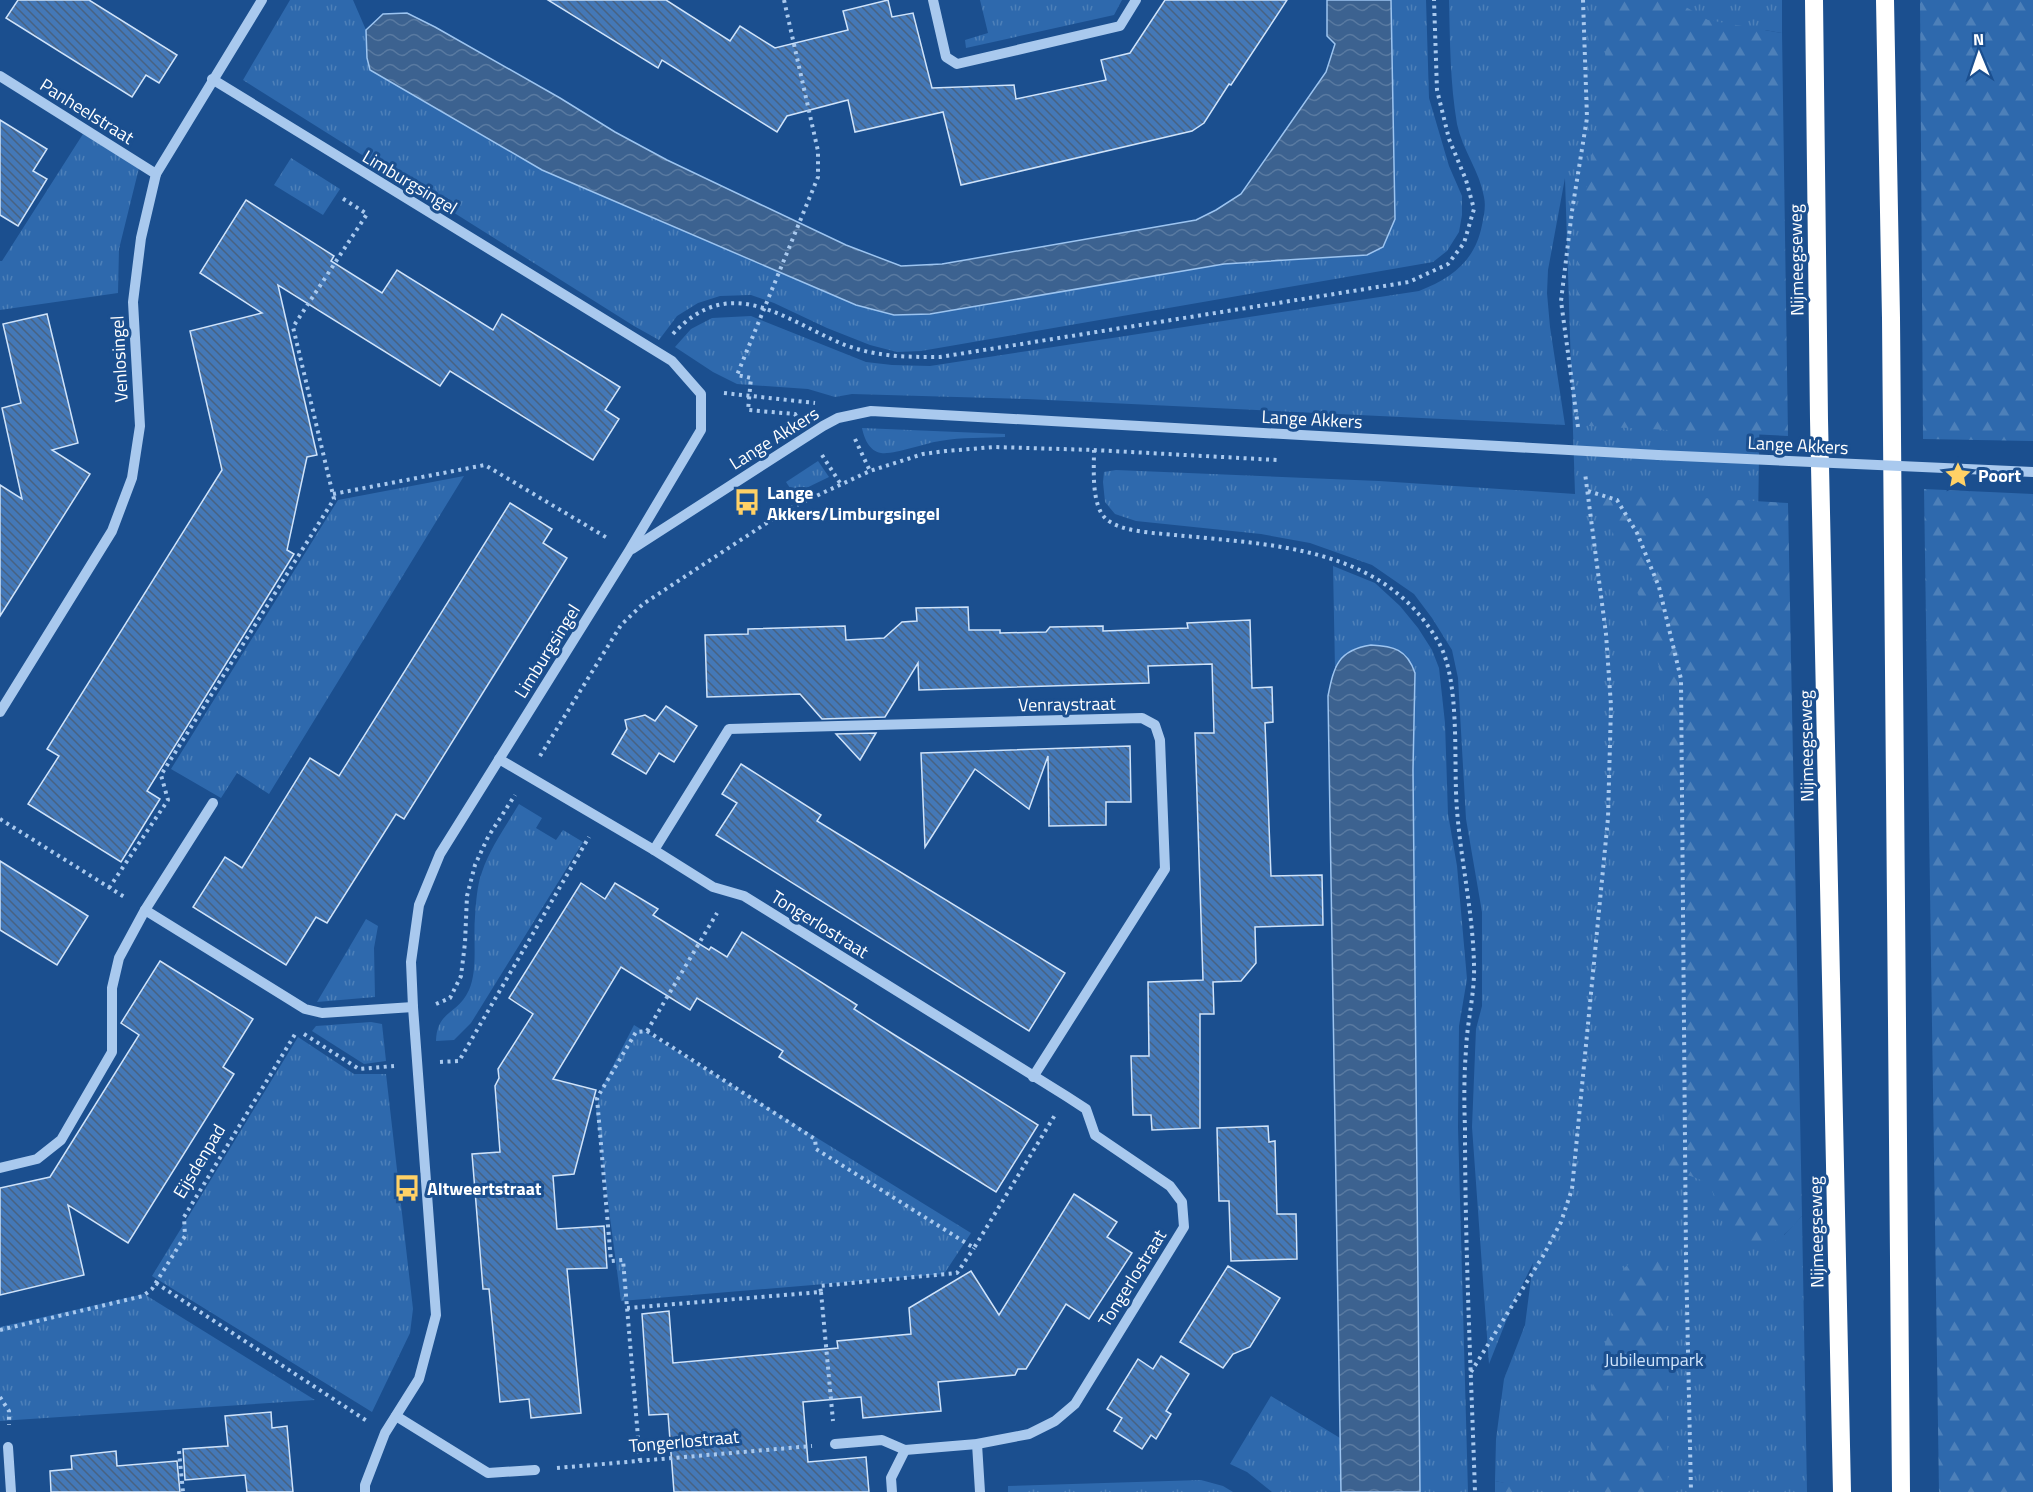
<svg xmlns="http://www.w3.org/2000/svg" width="2033" height="1492" viewBox="0 0 2033 1492" font-family="'Titillium Web',sans-serif">
  <style>
    .grass { fill: url(#grass-tufts) }
    .forest { fill: url(#forest-firs) }
    .water { fill: url(#water-waves); stroke: #9cc4f0; stroke-width: 1.5 }
    .building { fill: url(#building-back-hatch); stroke: #cfe3fa; stroke-width: 1.5 }
    .lines { fill: none; stroke-linecap: round; stroke-linejoin: round }
    .path { stroke: #a9c9ee; stroke-width: 4; stroke-dasharray: 3 4.5; stroke-linecap: butt }
    .minor { stroke: #a9c9ee; stroke-width: 10 }
    .highway { stroke: #fff; stroke-width: 18 }
    .minor-bridge { stroke: #a9c9ee; stroke-width: 10 }
    .labels { text-anchor: middle; dominant-baseline: central; stroke-width: 6; stroke-linejoin: round; paint-order: stroke }
    .street-label { font-size: 18px; fill: #fff; stroke: #1b4f8f }
    .poi-label { font-size: 18px; font-weight: bold; fill: #fff; stroke: #1b4f8f; text-anchor: start }
    .park-label { font-size: 18px; fill: #cfe3fa; stroke: #1b4f8f }
  </style>
  <defs>
    <pattern id="grass-tufts" width="24" height="20" patternUnits="userSpaceOnUse" patternTransform="scale(1.5)"><rect width="24" height="20" fill="#2e69ad"/><path d="M3 7l-1-3M5 7V3M7 7l1-3M15 17l-1-3M17 17v-4M19 17l1-3" fill="none" stroke="#4d80b9"/></pattern>
    <pattern id="forest-firs" width="22" height="20" patternUnits="userSpaceOnUse" patternTransform="scale(1.5)"><rect width="22" height="20" fill="#2e69ad"/><path d="M5 1l3.5 6h-7zM16 11l3.5 6h-7z" fill="#4d80b9"/></pattern>
    <pattern id="water-waves" width="16" height="10" patternUnits="userSpaceOnUse" patternTransform="scale(1.5)"><rect width="16" height="10" fill="#3c6290"/><path d="M0 5q4-4 8 0t8 0" fill="none" stroke="#597aa1"/></pattern>
    <pattern id="building-back-hatch" width="6" height="6" patternUnits="userSpaceOnUse" patternTransform="scale(1.5)"><rect width="6" height="6" fill="#4478b7"/><path d="M-1 5l2 2M0 0l6 6M5-1l2 2" fill="none" stroke="#486282"/></pattern>
  </defs>
  <rect width="100%" height="100%" fill="#1b4f8f"/>
  <g class="grass">
    <polygon points="290,0 353,0 366,30 367,58 542,170 856,305 1224,264 1367,255 1382,247 1392,50 1391,0 1426,0 1429,98 1449,166 1462,196 1462,215 1459,232 1447,251 1433,262 921,351 897,352 870,345 827,328 774,303 751,295 720,296 698,303 677,316 659,340 634,326 243,80"/>
    <polygon points="980,0 1122,0 1114,15 966,48 965,40 988,33"/>
    <path d="M 1449,0 L 1782,0 L 1782,33 L 1765,30 L 1758,526 L 1784,1235 L 1802,1216 L 1807,1492 L 1503,1492 L 1504,1483 L 1495,1481 L 1496,1439 L 1504,1379 L 1525,1325 L 1533,1263 L 1512,1306 L 1489,1364 L 1472,1127 L 1476,1029 L 1482,1006 L 1482,912 L 1466,819 L 1458,678 L 1452,650 L 1432,618 L 1414,594 L 1372,565 L 1310,543 L 1261,534 L 1136,521 L 1115,514 L 1105,502 L 1103,482 L 1104,472 L 1116,470 L 1379,481 L 1575,494 L 1565,178 L 1548,270 L 1547,293 L 1550,327 L 1565,425 L 1027,399 L 852,394 L 835,397 L 808,389 L 737,384 L 713,372 L 675,347 L 691,329 L 712,318 L 751,316 L 866,362 L 892,365 L 930,366 L 1419,291 C 1452,278 1475,261 1482,225 C 1484,216 1486,206 1484,197 C 1480,172 1462,149 1457,124 C 1450,83 1450,42 1449,0 Z"/>
    <polygon points="83,134 139,168 119,249 118,293 0,310 0,261 2,261"/>
    <polygon points="291,158 340,189 323,215 274,185"/>
    <path d="M 862,428 L 1005,434 L 1005,437 C 984,438 962,437 940,441 C 925,443 894,455 881,453 C 869,451 864,438 862,428 Z"/>
    <polygon points="818,461 829,477 794,494 786,482"/>
    <polygon points="464,476 269,794 237,773 221,798 171,769 338,500"/>
    <path d="M 1333,566 L 1375,583 L 1400,606 L 1418,628 L 1432,650 L 1439,668 L 1445,723 L 1448,814 L 1457,866 L 1467,979 L 1459,1026 L 1458,1127 L 1468,1492 L 1420,1492 L 1413,770 L 1415,673 L 1371,645 C 1352,648 1344,652 1335,669 Z"/>
    <path d="M 519,804 L 542,818 L 536,828 L 556,840 L 563,830 L 583,842 L 471,1023 L 454,1040 L 436,1041 C 437,1010 458,1015 469,990 C 478,970 473,939 475,917 C 476,903 477,885 482,872 C 490,848 506,826 519,804 Z"/>
    <polygon points="366,919 378,926 374,948 375,997 317,1002"/>
    <polygon points="371,1022 382,1024 386,1061 364,1064 312,1031 316,1026"/>
    <polygon points="634,1025 971,1233 944,1274 621,1301 596,1111 602,1087"/>
    <polygon points="298,1037 354,1074 386,1074 413,1309 410,1333 372,1412 152,1276"/>
    <polygon points="144,1294 315,1400 0,1421 0,1327"/>
    <polygon points="1271,1396 1340,1438 1341,1492 1272,1492 1247,1472 1230,1464"/>
    <polygon points="1201,1480 1223,1486 1233,1492 1008,1492 1008,1486"/>
  </g>
  <g class="forest">
    <polygon points="1604,0 1674,0 1708,20 1782,33 1788,436 1588,426 1576,282 1584,201 1606,72"/>
    <polygon points="1920,0 2033,0 2033,441 1923,439"/>
    <polygon points="1924,489 2033,494 2033,1492 1939,1492"/>
    <path d="M 1617,493 L 1788,503 L 1802,1216 C 1789,1231 1775,1247 1753,1246 C 1748,1246 1743,1247 1739,1246 C 1720,1240 1722,1199 1708,1185 C 1698,1175 1678,1174 1664,1170 L 1661,925 L 1664,685 L 1642,604 L 1598,496 L 1594,496 Z"/>
    <polygon points="1645,1259 1665,1261 1668,1492 1590,1492 1592,1387 1604,1350 1611,1320 1613,1294 1618,1278 1625,1267 1635,1261"/>
    <polygon points="1495,1481 1511,1484 1527,1492 1495,1492"/>
  </g>
  <g class="water">
    <polygon points="1327,0 1391,0 1395,219 1383,247 1367,255 1224,264 930,314 894,315 856,305 542,170 370,70 367,58 366,30 383,14 407,13 435,27 560,98 615,132 667,160 846,245 901,266 942,264 1196,220 1216,210 1241,194 1326,72 1335,44 1327,36"/>
    <path d="M 1371,645 C 1393,646 1407,649 1415,673 L 1413,770 L 1420,1492 L 1341,1492 L 1328,696 C 1334,666 1338,650 1371,645 Z"/>
  </g>
  <g class="building">
    <polygon points="18,0 89,0 177,55 159,83 146,75 132,97 6,18"/>
    <polygon points="548,0 666,0 730,41 740,26 775,48 848,30 843,11 888,0 892,17 913,13 932,88 1014,85 1016,99 1106,80 1101,60 1130,53 1165,0 1287,0 1231,85 1229,84 1204,123 1192,131 961,185 943,112 855,132 848,100 787,116 777,132 662,60 658,68"/>
    <polygon points="0,120 47,149 33,171 47,179 18,226 0,215"/>
    <polygon points="246,200 334,256 331,261 382,293 397,270 493,330 502,314 620,387 605,410 619,419 593,460 450,371 440,386 278,285 317,455 307,457 287,550 294,554 147,791 160,799 121,862 28,804 59,756 47,749 222,470 190,331 262,313 200,273"/>
    <polygon points="47,314 78,443 52,450 90,474 0,616 0,485 22,499 2,408 21,403 3,324"/>
    <polygon points="510,503 552,529 543,543 567,558 404,819 396,814 327,923 316,917 286,965 193,907 225,857 242,868 310,758 339,776"/>
    <polygon points="968,607 969,630 1000,630 1000,633 1046,632 1050,627 1103,626 1103,631 1188,628 1187,623 1250,620 1252,688 1272,687 1273,722 1265,723 1271,876 1322,875 1323,925 1255,927 1256,963 1241,981 1213,982 1214,1014 1200,1014 1200,1128 1152,1130 1151,1115 1133,1115 1131,1056 1149,1056 1148,982 1203,980 1195,733 1214,733 1212,664 1148,666 1149,683 919,690 918,663 885,717 822,719 800,694 707,697 705,635 748,634 748,629 845,626 846,640 884,638 902,622 917,621 916,608"/>
    <polygon points="666,706 697,726 674,762 659,753 646,774 612,754 627,729 625,720 645,715 655,721"/>
    <polygon points="876,733 860,760 836,734"/>
    <polygon points="1130,746 1131,802 1106,802 1106,825 1049,826 1048,756 1029,809 975,769 925,847 921,753"/>
    <polygon points="741,764 821,815 817,821 1065,973 1029,1031 716,835 737,803 722,794"/>
    <polygon points="0,861 88,916 57,965 0,930"/>
    <polygon points="581,883 605,899 615,883 658,909 653,915 709,950 711,947 727,957 742,932 857,1005 854,1009 893,1034 1038,1125 996,1192 779,1057 783,1051 697,998 690,1010 621,967 553,1079 596,1090 574,1174 553,1176 557,1229 604,1226 607,1268 567,1269 581,1413 531,1418 529,1399 500,1402 489,1289 483,1289 472,1154 500,1152 495,1086 499,1078 498,1069 533,1014 509,998"/>
    <polygon points="160,961 253,1019 223,1067 234,1074 128,1243 68,1205 84,1275 0,1295 0,1188 50,1177 139,1035 121,1023"/>
    <polygon points="1268,1126 1269,1142 1275,1141 1277,1214 1296,1214 1297,1259 1231,1261 1229,1201 1219,1201 1217,1128"/>
    <polygon points="1074,1194 1117,1222 1107,1237 1132,1253 1089,1319 1066,1304 1026,1369 1018,1369 1015,1375 938,1382 941,1411 863,1418 861,1397 803,1402 808,1462 866,1457 869,1492 674,1492 668,1414 649,1415 642,1314 669,1311 673,1363 838,1348 837,1341 911,1334 909,1308 971,1271 999,1315"/>
    <polygon points="1228,1266 1280,1298 1250,1347 1233,1354 1223,1368 1180,1342"/>
    <polygon points="1161,1356 1189,1374 1166,1411 1171,1414 1156,1439 1151,1435 1142,1449 1114,1431 1122,1418 1107,1409 1138,1359 1153,1369"/>
    <polygon points="271,1412 272,1428 287,1426 293,1492 247,1492 245,1475 185,1480 183,1449 228,1446 225,1416"/>
    <polygon points="116,1451 117,1466 177,1461 180,1492 51,1492 50,1471 72,1469 71,1456"/>
  </g>
  <g class="lines">
    <g class="path">
      <polyline points="784,0 818,151 818,177 737,375 751,378 748,410 795,414 796,416"/>
      <path d="M 673,334 C 731,271 784,320 845,345 C 877,357 907,357 940,357 L 1409,282 L 1448,264 L 1464,243 L 1474,209 L 1466,180 L 1449,139 L 1437,90 L 1434,0"/>
      <polyline points="724,393 815,403"/>
      <polyline points="1578,427 1561,301 1572,211 1587,118 1583,0"/>
      <polyline points="855,439 870,471"/>
      <path d="M 1094,450 C 1094,469 1091,505 1106,519 C 1121,532 1155,533 1175,535 C 1273,545 1384,546 1439,643 C 1461,683 1453,764 1457,810 C 1461,862 1473,913 1474,965 C 1475,993 1467,1022 1466,1050 C 1464,1075 1464,1102 1465,1128 C 1465,1249 1471,1371 1475,1492"/>
      <polyline points="822,455 840,483"/>
      <polyline points="1588,491 1617,500 1637,533 1659,587 1681,679 1686,1258 1691,1492"/>
      <polyline points="333,494 485,465 609,539"/>
      <polyline points="540,756 621,625 643,604 788,509 870,471 923,454 946,451 994,447 1094,450 1277,460"/>
      <polyline points="0,819 126,898"/>
      <polyline points="109,888 168,800 161,775 334,499 293,327 367,214 342,198"/>
      <polyline points="436,1004 450,998 461,976 465,943 467,896 475,865 488,837 515,795"/>
      <polyline points="647,1031 815,1139 816,1149 974,1248 1055,1115"/>
      <polyline points="304,1034 359,1069 394,1066"/>
      <polyline points="440,1062 459,1061 589,837"/>
      <polyline points="156,1283 367,1421"/>
      <polyline points="821,1292 833,1421"/>
      <polyline points="627,1308 821,1292 820,1286 957,1273 974,1248"/>
      <polyline points="0,1330 143,1296 152,1289 185,1236 184,1217 297,1031"/>
      <polyline points="1471,1372 1543,1256 1561,1222 1572,1189 1608,818 1611,706 1606,634 1585,473"/>
      <polyline points="0,1397 9,1411 9,1425"/>
      <polyline points="179,1451 183,1492"/>
      <polyline points="640,1461 623,1260 611,1261 597,1098 636,1032 647,1031 717,913"/>
      <polyline points="557,1468 812,1446"/>
    </g>
    <g class="minor">
      <polyline points="933,0 946,57 957,64 1120,26 1136,0"/>
      <polyline points="0,76 156,174"/>
      <polyline points="212,79 672,361 701,394 701,430 629,551 440,854 419,905 411,962 413,1007 436,1315 419,1379 385,1433 365,1485 365,1492"/>
      <polyline points="632,549 823,426 838,418 871,411 1658,455"/>
      <polyline points="0,712 112,531 132,478 140,426 133,302 141,238 156,174 262,0"/>
      <polyline points="499,759 654,850 713,887 744,896 1066,1096 1086,1109 1095,1135 1170,1186 1182,1202 1184,1227 1075,1404 1055,1421 1029,1434 977,1444 905,1450 882,1440 835,1444"/>
      <polyline points="654,850 729,729 1142,718 1155,725 1160,740 1165,869 1033,1077"/>
      <polyline points="145,910 305,1009 322,1013 413,1007"/>
      <polyline points="0,1168 37,1159 61,1140 112,1052 112,988 119,958 145,910 213,803"/>
      <polyline points="396,1416 488,1473 535,1470"/>
      <polyline points="977,1444 980,1492"/>
      <polyline points="8,1447 11,1492"/>
      <polyline points="892,1492 891,1478 905,1450"/>
    </g>
    <g class="highway">
      <polyline points="1814,0 1819,419 1842,1492"/>
      <polyline points="1885,0 1891,318 1901,1492"/>
    </g>
    <polyline class="minor-bridge" points="1658,455 2033,472"/>
  </g>
  <defs>
    <symbol id="sight-bare" viewBox="-9 -9 18 18"><path d="M0-6L1.8-2.2L6-1.7L2.9 1.2L3.7 5.4L0 3.3L-3.7 5.4L-2.9 1.2L-6-1.7L-1.8-2.2Z" fill="#ffd166" stroke="#1b4f8f" stroke-width="2.5" paint-order="stroke"/></symbol>
    <symbol id="bus-bare" viewBox="-9 -9 18 18"><path d="M-5-6H5V4H4V6H2V4H-2V6H-4V4H-5ZM-3.5-4V0h7V-4ZM-3.5 1.2v1.5H-2V1.2ZM2 1.2v1.5H3.5V1.2Z" fill="#ffd166" stroke="#1b4f8f" stroke-width="2.5" paint-order="stroke"/></symbol>
  </defs>
  <g fill-rule="evenodd">
    <use href="#sight-bare" x="1939" y="456" width="38" height="38"/>
    <use href="#bus-bare" x="728" y="483" width="38" height="38"/>
    <use href="#bus-bare" x="388" y="1169" width="38" height="38"/>
  </g>
  <g class="labels">
    <g class="street-label">
      <text transform="translate(87 111) rotate(32)">Panheelstraat</text>
      <text transform="translate(410 182) rotate(31)">Limburgsingel</text>
      <text transform="translate(1796 260) rotate(-91)">Nijmeegseweg</text>
      <text transform="translate(119 359) rotate(-93)">Venlosingel</text>
      <text transform="translate(1312 419) rotate(3)">Lange Akkers</text>
      <text transform="translate(774 438) rotate(-32)">Lange Akkers</text>
      <text transform="translate(1798 445) rotate(3)">Lange Akkers</text>
      <text transform="translate(547 651) rotate(-58)">Limburgsingel</text>
      <text transform="translate(1067 704) rotate(-1)">Venraystraat</text>
      <text transform="translate(1806 746) rotate(-91)">Nijmeegseweg</text>
      <text transform="translate(820 924) rotate(32)">Tongerlostraat</text>
      <text transform="translate(199 1161) rotate(-59)">Eijsdenpad</text>
      <text transform="translate(1816 1232) rotate(-91)">Nijmeegseweg</text>
      <text transform="translate(1132 1278) rotate(-58)">Tongerlostraat</text>
      <text transform="translate(684 1441) rotate(-5)">Tongerlostraat</text>
    </g>
    <g class="poi-label">
      <text x="1978" y="475">Poort</text>
      <text x="767" y="492">Lange<tspan x="767" dy="21">Akkers/Limburgsingel</tspan></text>
      <text x="427" y="1188">Altweertstraat</text>
    </g>
    <g class="park-label">
      <text x="1654" y="1359">Jubileumpark</text>
    </g>
  </g>
  <g transform="translate(1979 54) rotate(358)" stroke="#1b4f8f" stroke-width="4.5" paint-order="stroke">
  <path d="M0-4.5L10 22L0 15L-10 22Z" fill="#ffffff"/>
  <text y="-9" font-size="16" font-weight="bold" text-anchor="middle" fill="#ffffff">N</text>
  </g>
</svg>
